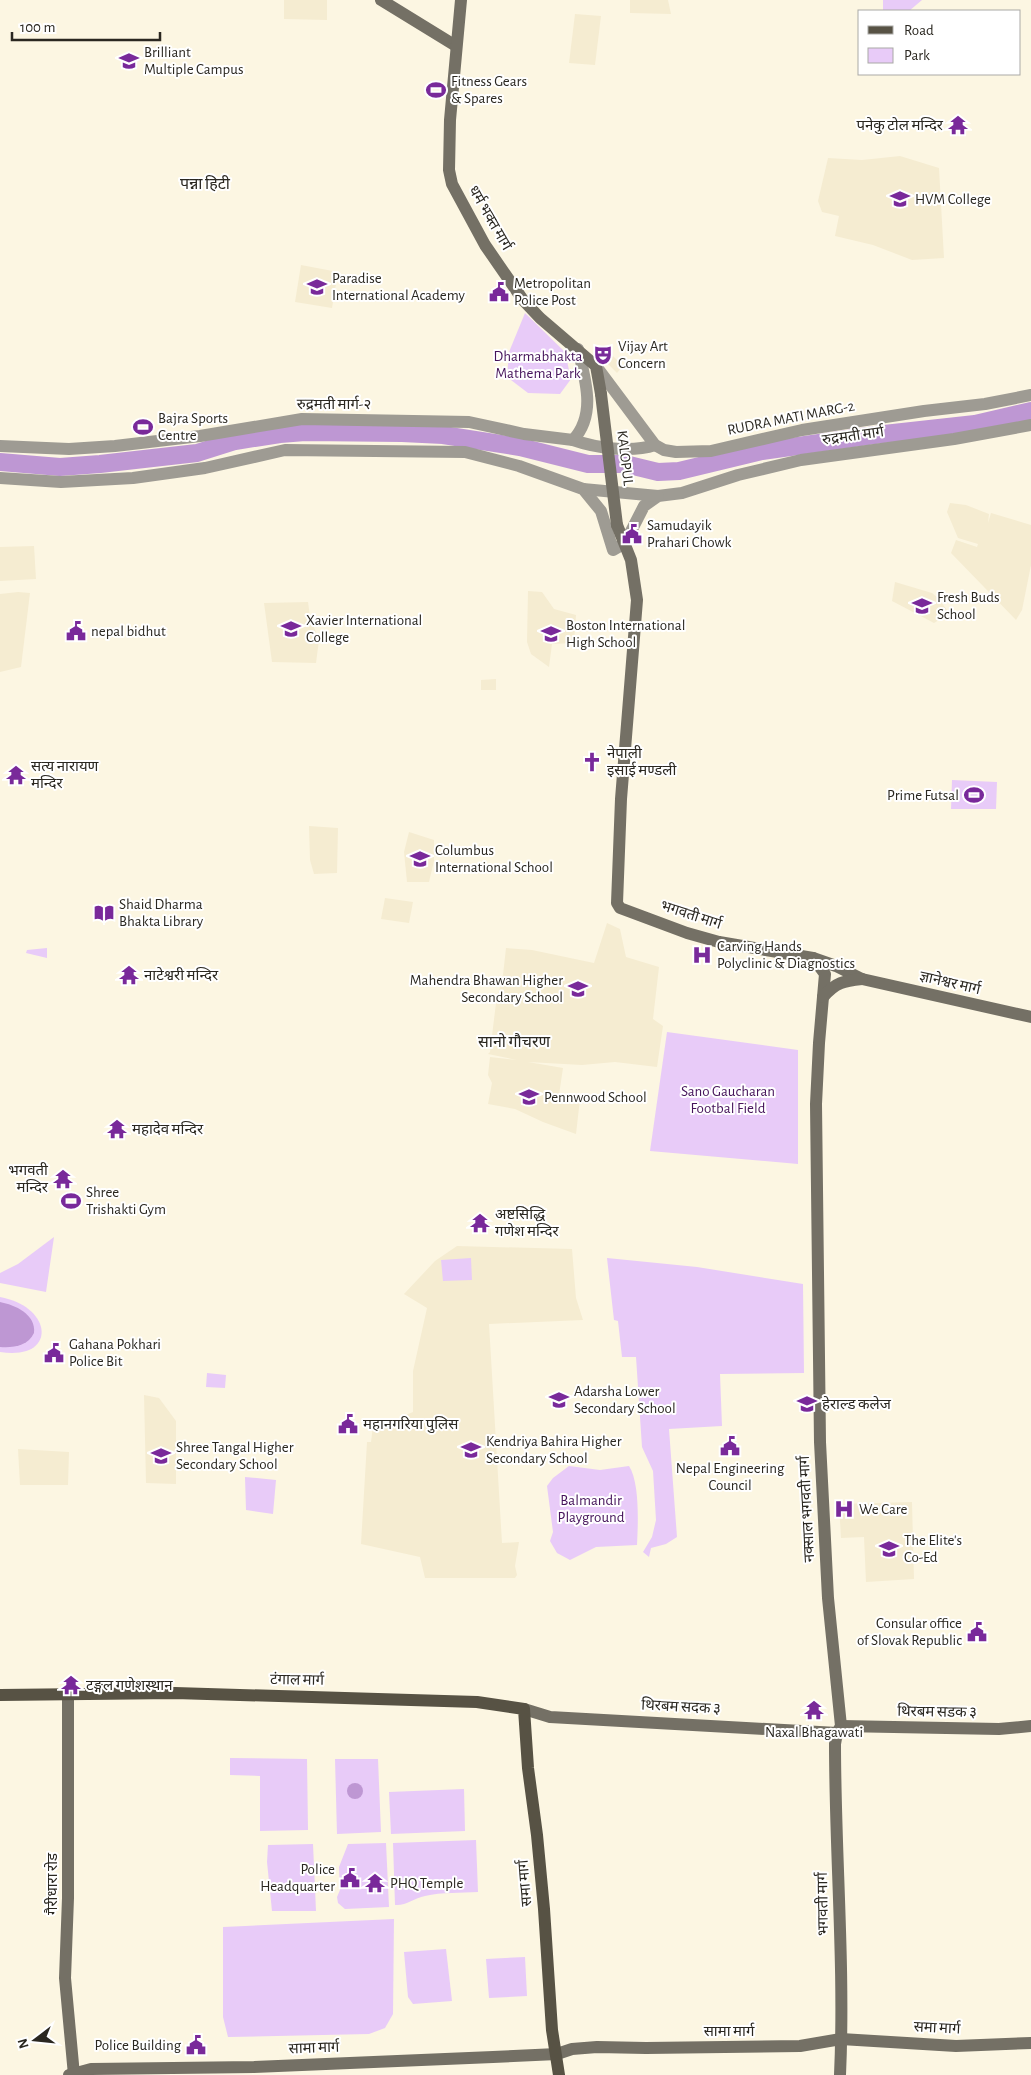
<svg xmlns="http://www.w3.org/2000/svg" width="1031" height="2075" viewBox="0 0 1031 2075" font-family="'Alegreya Sans','Noto Sans Devanagari',sans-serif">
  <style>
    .built { fill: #f5ecd1 }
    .green { fill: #e8cbf8 }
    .water { fill: #be97d3 }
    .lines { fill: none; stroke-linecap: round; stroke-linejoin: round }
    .river { stroke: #be97d3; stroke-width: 18 }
    .tertiary { stroke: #9e9b93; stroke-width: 12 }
    .secondary { stroke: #747065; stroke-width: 12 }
    .primary { stroke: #575244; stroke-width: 12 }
    .secondary-bridge { stroke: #747065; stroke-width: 12 }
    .labels { text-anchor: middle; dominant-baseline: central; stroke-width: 4; stroke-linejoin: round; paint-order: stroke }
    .poi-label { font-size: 15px; fill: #2a2720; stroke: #fff; text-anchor: start }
    .street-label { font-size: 15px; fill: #2a2720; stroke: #fff }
    .park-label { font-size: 15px; fill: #45135a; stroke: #fff }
    .neighbourhood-label { font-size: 16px; fill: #2a2720; stroke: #fff }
  </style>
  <rect width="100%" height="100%" fill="#fcf6e2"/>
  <g class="built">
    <polygon points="284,0 327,0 327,20 284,19"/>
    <polygon points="630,0 668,0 671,14 630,13"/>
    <polygon points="575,14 601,16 595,65 569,63"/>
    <polygon points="900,156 939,168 944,258 912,260 873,245 835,236 839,216 822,212 818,201 828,158 862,160"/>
    <polygon points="301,265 338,272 332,308 295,302"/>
    <polygon points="613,356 623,366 617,373 607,363"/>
    <polygon points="950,503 966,505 989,514 988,523 991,513 1031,525 1031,565 1022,610 1016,620 951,553 956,540 977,547 978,544 958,538 947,512"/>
    <polygon points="34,546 36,579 0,581 0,547"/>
    <polygon points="895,582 932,593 938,598 947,610 942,618 934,623 892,601"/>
    <polygon points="528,591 542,592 554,609 576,615 574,643 552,644 549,667 531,654 527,642"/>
    <polygon points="18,592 30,593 21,667 0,672 0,594"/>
    <polygon points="308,602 310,617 319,640 316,663 272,662 264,603"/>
    <polygon points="496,679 496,690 481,690 481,680"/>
    <polygon points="309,826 338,828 337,873 314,874 310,860"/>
    <polygon points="409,832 434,840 434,861 429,882 407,882 404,852"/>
    <polygon points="385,898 413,902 409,923 381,919"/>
    <polygon points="607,923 620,929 626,957 659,967 653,1019 663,1026 657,1067 615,1062 582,1065 528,1062 563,1068 559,1095 580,1099 576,1134 543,1122 515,1109 488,1104 492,1083 488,1075 490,1057 517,1060 488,1054 490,1052 496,1003 503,975 506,948 532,950 594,963"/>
    <polygon points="457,1246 572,1249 576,1298 583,1320 489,1324 502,1543 519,1542 515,1566 517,1575 515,1578 425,1578 420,1557 361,1544 367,1442 371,1442 374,1418 394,1420 413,1412 413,1371 427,1308 404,1294 435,1261"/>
    <polygon points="144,1395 159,1398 176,1421 176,1484 146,1483"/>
    <polygon points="18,1449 69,1452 68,1485 20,1485"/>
    <polygon points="912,1502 914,1579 866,1582 864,1537 841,1538 839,1504"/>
  </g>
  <g class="green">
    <polygon points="883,0 922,0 909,11 883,11"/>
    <polygon points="525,313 565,352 571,379 560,394 528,393 507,377 509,352"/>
    <polygon points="952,780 997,782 996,809 951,809"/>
    <polygon points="47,948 47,958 26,953 27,950"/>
    <polygon points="667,1032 798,1050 798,1164 650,1151"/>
    <polygon points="54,1237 46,1292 0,1283 0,1273 18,1264"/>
    <polygon points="471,1258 472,1280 443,1281 441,1260"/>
    <polygon points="607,1258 697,1267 803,1284 804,1373 720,1374 722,1426 669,1429 677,1537 666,1544 651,1548 649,1557 643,1552 652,1537 656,1520 653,1471 642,1447 636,1357 622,1357 618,1321 614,1320"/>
    <path d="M 0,1297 C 54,1307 57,1361 0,1352 Z"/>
    <polygon points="207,1373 226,1375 225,1388 206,1387"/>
    <path d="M 569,1466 L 600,1470 L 629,1466 C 640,1483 638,1524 637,1545 L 596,1547 L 570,1560 L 557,1553 L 550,1541 L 553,1532 L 547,1486 L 553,1478 Z"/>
    <polygon points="245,1477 276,1480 273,1514 246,1510"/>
    <polygon points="230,1758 307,1759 308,1830 260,1831 260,1776 230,1775"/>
    <polygon points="335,1759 378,1759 381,1832 337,1834"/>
    <polygon points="464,1789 465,1831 391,1834 389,1792"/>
    <path d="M 476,1840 L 478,1892 C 461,1893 442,1892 425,1896 C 414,1898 406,1906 395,1905 L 393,1843 Z"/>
    <polygon points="386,1843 389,1907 345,1909 338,1903 337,1897 340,1890 339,1867 348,1844"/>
    <polygon points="313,1844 316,1911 272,1911 267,1862 268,1845"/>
    <polygon points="394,1919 393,2014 385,2028 369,2034 228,2037 223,2017 223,1927"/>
    <polygon points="446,1949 452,2001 413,2004 408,1997 404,1952"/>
    <polygon points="525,1957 527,1996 489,1998 486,1959"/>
  </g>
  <g class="water">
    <path d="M 0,1302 C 15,1305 36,1314 34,1333 C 28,1346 13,1348 0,1347 Z"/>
    <circle cx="355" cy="1791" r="8"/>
  </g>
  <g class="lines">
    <polyline class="river" points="0,462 60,467 100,464 197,453 235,441 280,434 305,432 402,433 443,435 520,447 588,464 625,464 658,472 679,471 762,451 875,435 975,424 1031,411"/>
    <g class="tertiary">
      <polyline points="596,366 655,445 664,450 676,452 711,451 802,430 924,411 985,404 1031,395"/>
      <path d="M 573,440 C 596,448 631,453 655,445"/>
      <path d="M 0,446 L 69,449 L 115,446 L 200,436 L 302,419 L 469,422 L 524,434 L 573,440 C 597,414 585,379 578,349"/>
      <polyline points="0,478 61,482 133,478 205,468 285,450 465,452 519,466 583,489 601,511 613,550 625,543 644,506 658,496 682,493 738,475 801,460 954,439 1031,425"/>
      <polyline points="583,489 658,496"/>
    </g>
    <g class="secondary">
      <polyline points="381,0 456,46"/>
      <polyline points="461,0 450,120 449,170 452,184 485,245 523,300 540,318 596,366 601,394"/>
      <path d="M 617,525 L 631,560 L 637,600 L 621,799 L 617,903 L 620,908 L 687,933 L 719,942 L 813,958 L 825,974 L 819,1043 L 816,1104 L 820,1442 L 828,1598 L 841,1726 L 837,1733 L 835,1744 C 835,1854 845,1965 840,2075"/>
      <polyline points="813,958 836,966 862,979 1031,1017"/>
      <path d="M 823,997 C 836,982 844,981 862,979"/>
      <polyline points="68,1694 68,1898 65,1978 74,2075"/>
      <polyline points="524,1709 550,1717 837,1733"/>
      <polyline points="841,1726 999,1729 1031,1726"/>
      <polyline points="69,2075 91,2069 254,2067 493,2057 557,2054 572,2049 597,2047 646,2048 800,2046 841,2039 956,2046 1031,2043"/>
    </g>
    <polyline class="primary" points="0,1695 175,1693 477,1702 524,1709 528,1768 537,1835 544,1909 552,2030 559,2075"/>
    <polyline class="secondary-bridge" points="601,394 617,525"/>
  </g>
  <defs>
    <symbol id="university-bare" viewBox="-9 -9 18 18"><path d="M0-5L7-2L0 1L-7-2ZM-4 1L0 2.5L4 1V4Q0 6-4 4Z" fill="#79299a" stroke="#fff" stroke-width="2.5" paint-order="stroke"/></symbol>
    <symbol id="stadium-bare" viewBox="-9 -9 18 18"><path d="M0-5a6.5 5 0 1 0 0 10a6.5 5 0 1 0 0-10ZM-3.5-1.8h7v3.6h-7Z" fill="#79299a" stroke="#fff" stroke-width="2.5" paint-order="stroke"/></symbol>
    <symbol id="temple-bare" viewBox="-9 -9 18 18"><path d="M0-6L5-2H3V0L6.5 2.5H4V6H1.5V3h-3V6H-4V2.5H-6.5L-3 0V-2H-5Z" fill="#79299a" stroke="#fff" stroke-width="2.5" paint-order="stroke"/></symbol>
    <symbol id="school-bare" viewBox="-9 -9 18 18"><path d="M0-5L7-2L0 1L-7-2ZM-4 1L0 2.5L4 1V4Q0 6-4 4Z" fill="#79299a" stroke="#fff" stroke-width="2.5" paint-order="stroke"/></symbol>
    <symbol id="civic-bare" viewBox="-9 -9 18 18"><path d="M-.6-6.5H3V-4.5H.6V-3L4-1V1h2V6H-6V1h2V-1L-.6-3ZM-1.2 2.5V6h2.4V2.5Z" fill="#79299a" stroke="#fff" stroke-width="2.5" paint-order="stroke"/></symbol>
    <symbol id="theatre-bare" viewBox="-9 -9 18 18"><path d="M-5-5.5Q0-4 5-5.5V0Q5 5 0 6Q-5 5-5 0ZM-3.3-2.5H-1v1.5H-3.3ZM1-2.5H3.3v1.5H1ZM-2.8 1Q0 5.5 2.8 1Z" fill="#79299a" stroke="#fff" stroke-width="2.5" paint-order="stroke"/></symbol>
    <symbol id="church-bare" viewBox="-9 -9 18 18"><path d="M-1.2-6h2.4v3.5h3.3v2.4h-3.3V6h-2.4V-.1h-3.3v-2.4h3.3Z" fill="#79299a" stroke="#fff" stroke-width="2.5" paint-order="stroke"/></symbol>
    <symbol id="library-bare" viewBox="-9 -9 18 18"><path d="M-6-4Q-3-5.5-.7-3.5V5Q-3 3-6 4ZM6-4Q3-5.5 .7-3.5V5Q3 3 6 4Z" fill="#79299a" stroke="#fff" stroke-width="2.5" paint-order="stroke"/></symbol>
    <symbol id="hospital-bare" viewBox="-9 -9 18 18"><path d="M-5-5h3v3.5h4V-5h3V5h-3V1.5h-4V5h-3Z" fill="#79299a" stroke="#fff" stroke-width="2.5" paint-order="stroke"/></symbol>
  </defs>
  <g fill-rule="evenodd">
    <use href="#university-bare" x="115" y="47" width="28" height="28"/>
    <use href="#stadium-bare" x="422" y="76" width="28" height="28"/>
    <use href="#temple-bare" x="944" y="111" width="28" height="28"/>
    <use href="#university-bare" x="886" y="185" width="28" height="28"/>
    <use href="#school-bare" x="303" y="273" width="28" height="28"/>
    <use href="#civic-bare" x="485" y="278" width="28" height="28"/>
    <use href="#theatre-bare" x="589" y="341" width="28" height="28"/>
    <use href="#stadium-bare" x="129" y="413" width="28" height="28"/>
    <use href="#civic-bare" x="618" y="520" width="28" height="28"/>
    <use href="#school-bare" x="908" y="592" width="28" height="28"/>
    <use href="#university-bare" x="277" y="615" width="28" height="28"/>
    <use href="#civic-bare" x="62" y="617" width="28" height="28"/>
    <use href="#school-bare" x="537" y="620" width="28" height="28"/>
    <use href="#church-bare" x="578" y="748" width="28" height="28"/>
    <use href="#temple-bare" x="2" y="761" width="28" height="28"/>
    <use href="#stadium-bare" x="960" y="781" width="28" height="28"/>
    <use href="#school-bare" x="406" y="845" width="28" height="28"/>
    <use href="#library-bare" x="90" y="899" width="28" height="28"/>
    <use href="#hospital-bare" x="688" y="941" width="28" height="28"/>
    <use href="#temple-bare" x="115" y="961" width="28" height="28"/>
    <use href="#school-bare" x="564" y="975" width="28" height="28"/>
    <use href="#school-bare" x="515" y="1083" width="28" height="28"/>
    <use href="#temple-bare" x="103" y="1115" width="28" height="28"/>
    <use href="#temple-bare" x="49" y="1165" width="28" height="28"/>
    <use href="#stadium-bare" x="57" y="1187" width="28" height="28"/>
    <use href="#temple-bare" x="466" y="1209" width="28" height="28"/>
    <use href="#civic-bare" x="40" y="1339" width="28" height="28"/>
    <use href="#school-bare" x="545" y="1386" width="28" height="28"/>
    <use href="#university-bare" x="793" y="1390" width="28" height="28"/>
    <use href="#civic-bare" x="334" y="1410" width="28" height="28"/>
    <use href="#civic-bare" x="716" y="1432" width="28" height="28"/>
    <use href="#university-bare" x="457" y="1436" width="28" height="28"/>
    <use href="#school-bare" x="147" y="1442" width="28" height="28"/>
    <use href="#hospital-bare" x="830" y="1495" width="28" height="28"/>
    <use href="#school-bare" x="875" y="1535" width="28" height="28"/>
    <use href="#civic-bare" x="963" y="1618" width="28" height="28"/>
    <use href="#temple-bare" x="57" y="1671" width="28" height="28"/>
    <use href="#temple-bare" x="800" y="1696" width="28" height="28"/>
    <use href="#civic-bare" x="336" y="1864" width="28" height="28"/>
    <use href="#temple-bare" x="361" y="1869" width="28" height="28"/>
    <use href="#civic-bare" x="182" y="2031" width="28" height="28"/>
  </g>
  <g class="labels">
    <g class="poi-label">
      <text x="144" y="52">Brilliant<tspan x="144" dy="17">Multiple Campus</tspan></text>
      <text x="451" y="81">Fitness Gears<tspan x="451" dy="17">&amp; Spares</tspan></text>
      <text x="943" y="125" text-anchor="end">पनेकु टोल मन्दिर</text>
      <text x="915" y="199">HVM College</text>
      <text x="332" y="278">Paradise<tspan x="332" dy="17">International Academy</tspan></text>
      <text x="514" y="283">Metropolitan<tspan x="514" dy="17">Police Post</tspan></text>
      <text x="618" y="346">Vijay Art<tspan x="618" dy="17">Concern</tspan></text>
      <text x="158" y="418">Bajra Sports<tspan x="158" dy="17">Centre</tspan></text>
      <text x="647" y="525">Samudayik<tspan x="647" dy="17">Prahari Chowk</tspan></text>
      <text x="937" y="597">Fresh Buds<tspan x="937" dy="17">School</tspan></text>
      <text x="306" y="620">Xavier International<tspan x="306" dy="17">College</tspan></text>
      <text x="566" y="625">Boston International<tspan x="566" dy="17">High School</tspan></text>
      <text x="91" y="631">nepal bidhut</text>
      <text x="607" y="753">नेपाली<tspan x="607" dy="17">इसाई मण्डली</tspan></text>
      <text x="31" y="766">सत्य नारायण<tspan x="31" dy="17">मन्दिर</tspan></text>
      <text x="959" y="795" text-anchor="end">Prime Futsal</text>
      <text x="435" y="850">Columbus<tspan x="435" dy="17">International School</tspan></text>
      <text x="119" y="904">Shaid Dharma<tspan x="119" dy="17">Bhakta Library</tspan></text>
      <text x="717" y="946">Carving Hands<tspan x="717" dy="17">Polyclinic &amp; Diagnostics</tspan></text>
      <text x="144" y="975">नाटेश्वरी मन्दिर</text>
      <text x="563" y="980" text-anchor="end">Mahendra Bhawan Higher<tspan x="563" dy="17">Secondary School</tspan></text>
      <text x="544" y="1097">Pennwood School</text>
      <text x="132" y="1129">महादेव मन्दिर</text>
      <text x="48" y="1170" text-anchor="end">भगवती<tspan x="48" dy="17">मन्दिर</tspan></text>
      <text x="86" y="1192">Shree<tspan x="86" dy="17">Trishakti Gym</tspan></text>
      <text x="495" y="1214">अष्टसिद्धि<tspan x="495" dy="17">गणेश मन्दिर</tspan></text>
      <text x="69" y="1344">Gahana Pokhari<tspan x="69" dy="17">Police Bit</tspan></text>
      <text x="574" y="1391">Adarsha Lower<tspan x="574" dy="17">Secondary School</tspan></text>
      <text x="822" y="1404">हेराल्ड कलेज</text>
      <text x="363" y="1424">महानगरिया पुलिस</text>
      <text x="486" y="1441">Kendriya Bahira Higher<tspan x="486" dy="17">Secondary School</tspan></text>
      <text x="176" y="1447">Shree Tangal Higher<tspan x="176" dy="17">Secondary School</tspan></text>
      <text x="730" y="1468" text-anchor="middle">Nepal Engineering<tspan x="730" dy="17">Council</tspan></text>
      <text x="859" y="1509">We Care</text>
      <text x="904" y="1540">The Elite's<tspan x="904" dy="17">Co-Ed</tspan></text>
      <text x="962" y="1623" text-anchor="end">Consular office<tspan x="962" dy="17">of Slovak Republic</tspan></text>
      <text x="86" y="1685">टङ्गल गणेशस्थान</text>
      <text x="814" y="1732" text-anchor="middle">Naxal Bhagawati</text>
      <text x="335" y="1869" text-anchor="end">Police<tspan x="335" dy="17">Headquarter</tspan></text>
      <text x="390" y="1883">PHQ Temple</text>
      <text x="181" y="2045" text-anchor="end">Police Building</text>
    </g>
    <g class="street-label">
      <text transform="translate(490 218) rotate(60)">धर्म भक्त मार्ग</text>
      <text x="334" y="404">रुद्रमती मार्ग-२</text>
      <text transform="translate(791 418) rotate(-11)">RUDRA MATI MARG-2</text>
      <text transform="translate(853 436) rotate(-8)">रुद्रमती मार्ग</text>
      <text transform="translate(625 458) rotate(83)">KALOPUL</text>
      <text transform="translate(691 915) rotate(18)">भगवती मार्ग</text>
      <text transform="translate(950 983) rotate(13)">ज्ञानेश्वर मार्ग</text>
      <text transform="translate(807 1509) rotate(-93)">नक्साल भगवती मार्ग</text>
      <text transform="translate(297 1680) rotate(1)">टंगाल मार्ग</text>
      <text transform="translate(681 1707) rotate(3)">थिरबम सदक ३</text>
      <text transform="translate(937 1712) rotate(1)">थिरबम सडक ३</text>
      <text transform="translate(525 1883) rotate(-95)">समा मार्ग</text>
      <text transform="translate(52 1884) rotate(-90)">गैरीधारा रोड</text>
      <text transform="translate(823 1904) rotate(-91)">भगवती मार्ग</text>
      <text transform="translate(937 2028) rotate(3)">समा मार्ग</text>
      <text x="729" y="2031">सामा मार्ग</text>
      <text transform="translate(314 2048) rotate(-2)">सामा मार्ग</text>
    </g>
    <g class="park-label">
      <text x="538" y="356">Dharmabhakta<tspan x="538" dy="17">Mathema Park</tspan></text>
      <text x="728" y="1091">Sano Gaucharan<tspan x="728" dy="17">Footbal Field</tspan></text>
      <text x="591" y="1500">Balmandir<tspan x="591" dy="17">Playground</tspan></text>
    </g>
    <g class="neighbourhood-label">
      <text x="205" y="184">पन्ना हिटी</text>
      <text x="514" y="1042">सानो गौचरण</text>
    </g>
  </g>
  <rect x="858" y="10" width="162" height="65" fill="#ffffff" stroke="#aaa9a6"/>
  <rect x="868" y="26" width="25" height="8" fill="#575244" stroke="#aaa9a6"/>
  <text x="904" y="35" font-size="15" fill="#2a2720">Road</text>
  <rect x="868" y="48" width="25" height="15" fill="#e8cbf8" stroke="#aaa9a6"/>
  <text x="904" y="60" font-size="15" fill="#2a2720">Park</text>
  <g transform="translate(35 2040) rotate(254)" stroke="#ffffff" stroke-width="4" paint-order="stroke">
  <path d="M0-4L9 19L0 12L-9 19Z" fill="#2a2720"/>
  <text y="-8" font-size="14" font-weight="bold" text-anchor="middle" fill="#2a2720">N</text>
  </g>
  <path d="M12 32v8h148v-8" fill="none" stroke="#2a2720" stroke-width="2.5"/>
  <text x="20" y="32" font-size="15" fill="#2a2720" stroke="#ffffff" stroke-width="4" paint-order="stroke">100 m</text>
</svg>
